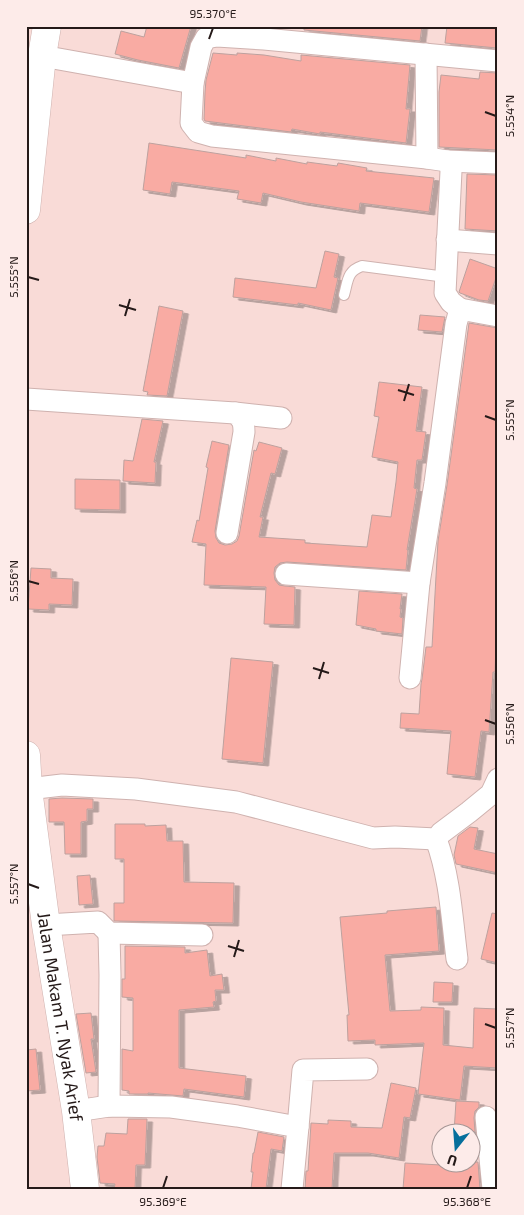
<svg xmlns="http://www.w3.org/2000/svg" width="524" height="1215" viewBox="0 0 524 1215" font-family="'Exo 2',sans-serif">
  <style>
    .building { fill: #f9aba3; stroke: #bda19e; filter: url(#shadow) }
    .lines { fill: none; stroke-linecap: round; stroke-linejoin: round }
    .lane-casing { stroke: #cfb2af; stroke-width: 12 }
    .street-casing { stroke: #cfb2af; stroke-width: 23 }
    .secondary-casing { stroke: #cfb2af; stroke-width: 29 }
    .lane { stroke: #fff; stroke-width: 10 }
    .street { stroke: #fff; stroke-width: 21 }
    .secondary { stroke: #fff; stroke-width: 28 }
    .ticks { fill: none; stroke: #251a19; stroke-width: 2 }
    .labels { text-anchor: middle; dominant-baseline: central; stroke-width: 4; stroke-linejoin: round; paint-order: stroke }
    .street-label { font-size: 18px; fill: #251a19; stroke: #fdebe9 }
    .neatline { fill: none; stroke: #251a19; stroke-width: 2 }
    .ticks-label { font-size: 12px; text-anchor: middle; fill: #251a19 }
  </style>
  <defs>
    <filter id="shadow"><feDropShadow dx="5.5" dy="3" stdDeviation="0" flood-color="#0004"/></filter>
  </defs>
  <rect width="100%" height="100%" fill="#f9dbd7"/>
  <g class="building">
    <polygon points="147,26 191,26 179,68 138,60 115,54 121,31 144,37"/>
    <polygon points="304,26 422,26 420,41 304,30"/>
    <polygon points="447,26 498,26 497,48 445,43"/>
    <polygon points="213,53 237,55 237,53 264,55 301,61 301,55 410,65 406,109 410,109 406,143 320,132 320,134 292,129 291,132 205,121 204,119 205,92 206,80"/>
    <polygon points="480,72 498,73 498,150 439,147 439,92 441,75 479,79"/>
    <polygon points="149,143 246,158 246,155 276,161 276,158 307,164 307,162 337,166 338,163 367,168 366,171 434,178 429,212 360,203 359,211 301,202 263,193 261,203 237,199 239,191 172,182 170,194 143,190"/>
    <polygon points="467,174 498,175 498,231 465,229"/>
    <polygon points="325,251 339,254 334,277 338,278 331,310 298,303 298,305 233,297 235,278 316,288"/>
    <polygon points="470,259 498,269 498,272 488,301 479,300 460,293 459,292"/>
    <polygon points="159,306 183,311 167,396 147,395 148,392 143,391"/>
    <polygon points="420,315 445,317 442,332 418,330"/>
    <polygon points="469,323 498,328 498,644 496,644 495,672 493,672 489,732 481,731 475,777 447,774 451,731 400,728 401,713 419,714 421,684 422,679 426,647 432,647 438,541 447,485"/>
    <polygon points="379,382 422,387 416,431 426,432 422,460 417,460 414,488 417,489 407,550 408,550 406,570 287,562 280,563 275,567 274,573 275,580 279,585 285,586 295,587 294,625 264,624 266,587 204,585 206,544 192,542 197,520 199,521 208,468 206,467 212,441 229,445 215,531 216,538 219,543 225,545 232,544 237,541 239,536 254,450 256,451 259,442 282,448 275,474 271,473 260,517 263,517 259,537 305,540 305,543 367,547 372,515 391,517 396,482 398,462 372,457 379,417 374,416"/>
    <polygon points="142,419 163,421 154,462 156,462 155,483 123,481 124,460 133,461"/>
    <polygon points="75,479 120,480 120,510 75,509"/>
    <polygon points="31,568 51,569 51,578 73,579 72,605 49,604 49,610 28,609"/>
    <polygon points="359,591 402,594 400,609 401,609 400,617 403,618 402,634 376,631 376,629 356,625"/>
    <polygon points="231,658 273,662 263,763 222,759"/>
    <polygon points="62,798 93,799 93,809 87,809 87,821 81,822 81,854 65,854 64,822 49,822 49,799"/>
    <polygon points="115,824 145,824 145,826 166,825 167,841 183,841 184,882 234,883 233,923 114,921 114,903 124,903 124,859 115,859"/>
    <polygon points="470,827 478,828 474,849 498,854 498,873 456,864 454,855 458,836"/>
    <polygon points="90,875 93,904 79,905 77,876"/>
    <polygon points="436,907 439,951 385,955 390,1011 421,1010 421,1007 444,1008 443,1045 473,1048 474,1008 498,1009 498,1068 464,1066 460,1100 418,1094 424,1043 375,1045 375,1040 348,1041 347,1015 349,1015 340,917 387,913 387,911"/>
    <polygon points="492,913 498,914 498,963 481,959"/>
    <polygon points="125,946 185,947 185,953 207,950 210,976 222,974 224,990 215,990 216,1001 213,1002 214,1007 179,1010 179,1068 246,1076 244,1097 184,1089 183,1096 148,1093 148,1094 129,1094 129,1091 122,1090 122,1049 133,1051 133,998 122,997 122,979 125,979"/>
    <polygon points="434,982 453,983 452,1002 433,1002"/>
    <polygon points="91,1013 94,1039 91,1039 96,1072 86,1073 76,1014"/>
    <polygon points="36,1049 40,1090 26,1091 26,1050"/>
    <polygon points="391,1083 416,1088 410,1118 404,1117 399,1158 368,1153 334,1153 332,1189 305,1189 306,1171 308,1171 311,1123 328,1124 328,1120 351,1121 351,1127 382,1128"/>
    <polygon points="456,1101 479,1102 479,1107 475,1111 474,1118 475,1132 454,1132"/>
    <polygon points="128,1119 147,1119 145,1165 136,1165 135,1189 114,1189 115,1184 100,1183 97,1157 98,1146 104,1146 106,1133 127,1134"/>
    <polygon points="258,1132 284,1137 282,1151 271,1149 266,1189 251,1189 253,1172 251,1172 253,1153 254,1153"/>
    <polygon points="441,1162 478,1162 480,1189 403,1189 405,1163 441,1165"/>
  </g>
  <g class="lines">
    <defs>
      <path id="lane" d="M 344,295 C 348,281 347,271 362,266 L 446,277"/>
      <g id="street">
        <polyline points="426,54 427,158"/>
        <polyline points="42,56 193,83 201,47 206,38 217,36 264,39 498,61"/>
        <polyline points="193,83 191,123 198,132 212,136 427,158 447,161 450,165 451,171 445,293 451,302 460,309"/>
        <polyline points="447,161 498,163"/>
        <polyline points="447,240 498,244"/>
        <path d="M 26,399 L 235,413 C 243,419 244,423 244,432 L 227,533"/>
        <polyline points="235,413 281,418"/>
        <polyline points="286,574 419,583"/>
        <polyline points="410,678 419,583 435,483 456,324 460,309 498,316"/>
        <polyline points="28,789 62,785 136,789 236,802 373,838 395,837 436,839 441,833 469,812 491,794 498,779"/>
        <path d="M 436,839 C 450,877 452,919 457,959"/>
        <polyline points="46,925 98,922 109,933 202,935"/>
        <polyline points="109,933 110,975 109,1106"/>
        <polyline points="76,1111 109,1106 171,1107 237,1116 298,1127 292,1189"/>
        <polyline points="486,1117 493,1189"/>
        <polyline points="298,1127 303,1070 367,1069"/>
      </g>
      <g id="secondary">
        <polyline points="26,210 42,56 47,26"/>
        <path id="s1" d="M 26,755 L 28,789 L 46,925 L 76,1111 L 85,1189"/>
      </g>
    </defs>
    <use href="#lane" class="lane-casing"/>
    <use href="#street" class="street-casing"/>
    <use href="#secondary" class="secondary-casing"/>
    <use href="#lane" class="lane"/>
    <use href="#street" class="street"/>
    <use href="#secondary" class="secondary"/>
  </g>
  <path class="ticks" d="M 209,39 L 213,28M 485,112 L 496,116M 28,277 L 39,280M 119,305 L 136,310M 125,316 L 130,299M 398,390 L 414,395M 404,401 L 409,384M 485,416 L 496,420M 28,581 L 39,584M 313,668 L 329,673M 319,679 L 324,662M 485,720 L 496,724M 28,884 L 39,888M 228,946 L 244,951M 234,957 L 239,940M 485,1024 L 496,1028M 163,1188 L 167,1176M 467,1188 L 471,1176"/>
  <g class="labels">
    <g class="street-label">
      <text stroke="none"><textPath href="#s1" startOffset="264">Jalan Makam T. Nyak Arief</textPath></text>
    </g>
  </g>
  <rect width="524" height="1215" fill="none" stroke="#fdebe9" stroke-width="55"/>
  <g transform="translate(456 1148) rotate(197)"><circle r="24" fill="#fdebe9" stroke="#a79796"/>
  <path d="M0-4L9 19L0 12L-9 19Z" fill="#066f9c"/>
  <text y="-8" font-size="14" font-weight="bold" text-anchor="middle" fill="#251a19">U</text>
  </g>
  <rect x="28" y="28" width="468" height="1160" class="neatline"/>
  <g class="ticks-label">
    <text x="213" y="18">95.370°E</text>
    <text transform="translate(510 116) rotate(-90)" y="4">5.554°N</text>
    <text transform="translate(14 277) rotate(-90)" y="4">5.555°N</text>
    <text transform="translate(510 420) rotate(-90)" y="4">5.555°N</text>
    <text transform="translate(14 581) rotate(-90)" y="4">5.556°N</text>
    <text transform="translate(510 724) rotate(-90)" y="4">5.556°N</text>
    <text transform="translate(14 884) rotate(-90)" y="4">5.557°N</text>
    <text transform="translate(510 1028) rotate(-90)" y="4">5.557°N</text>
    <text x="163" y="1206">95.369°E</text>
    <text x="467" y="1206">95.368°E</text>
  </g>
</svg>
